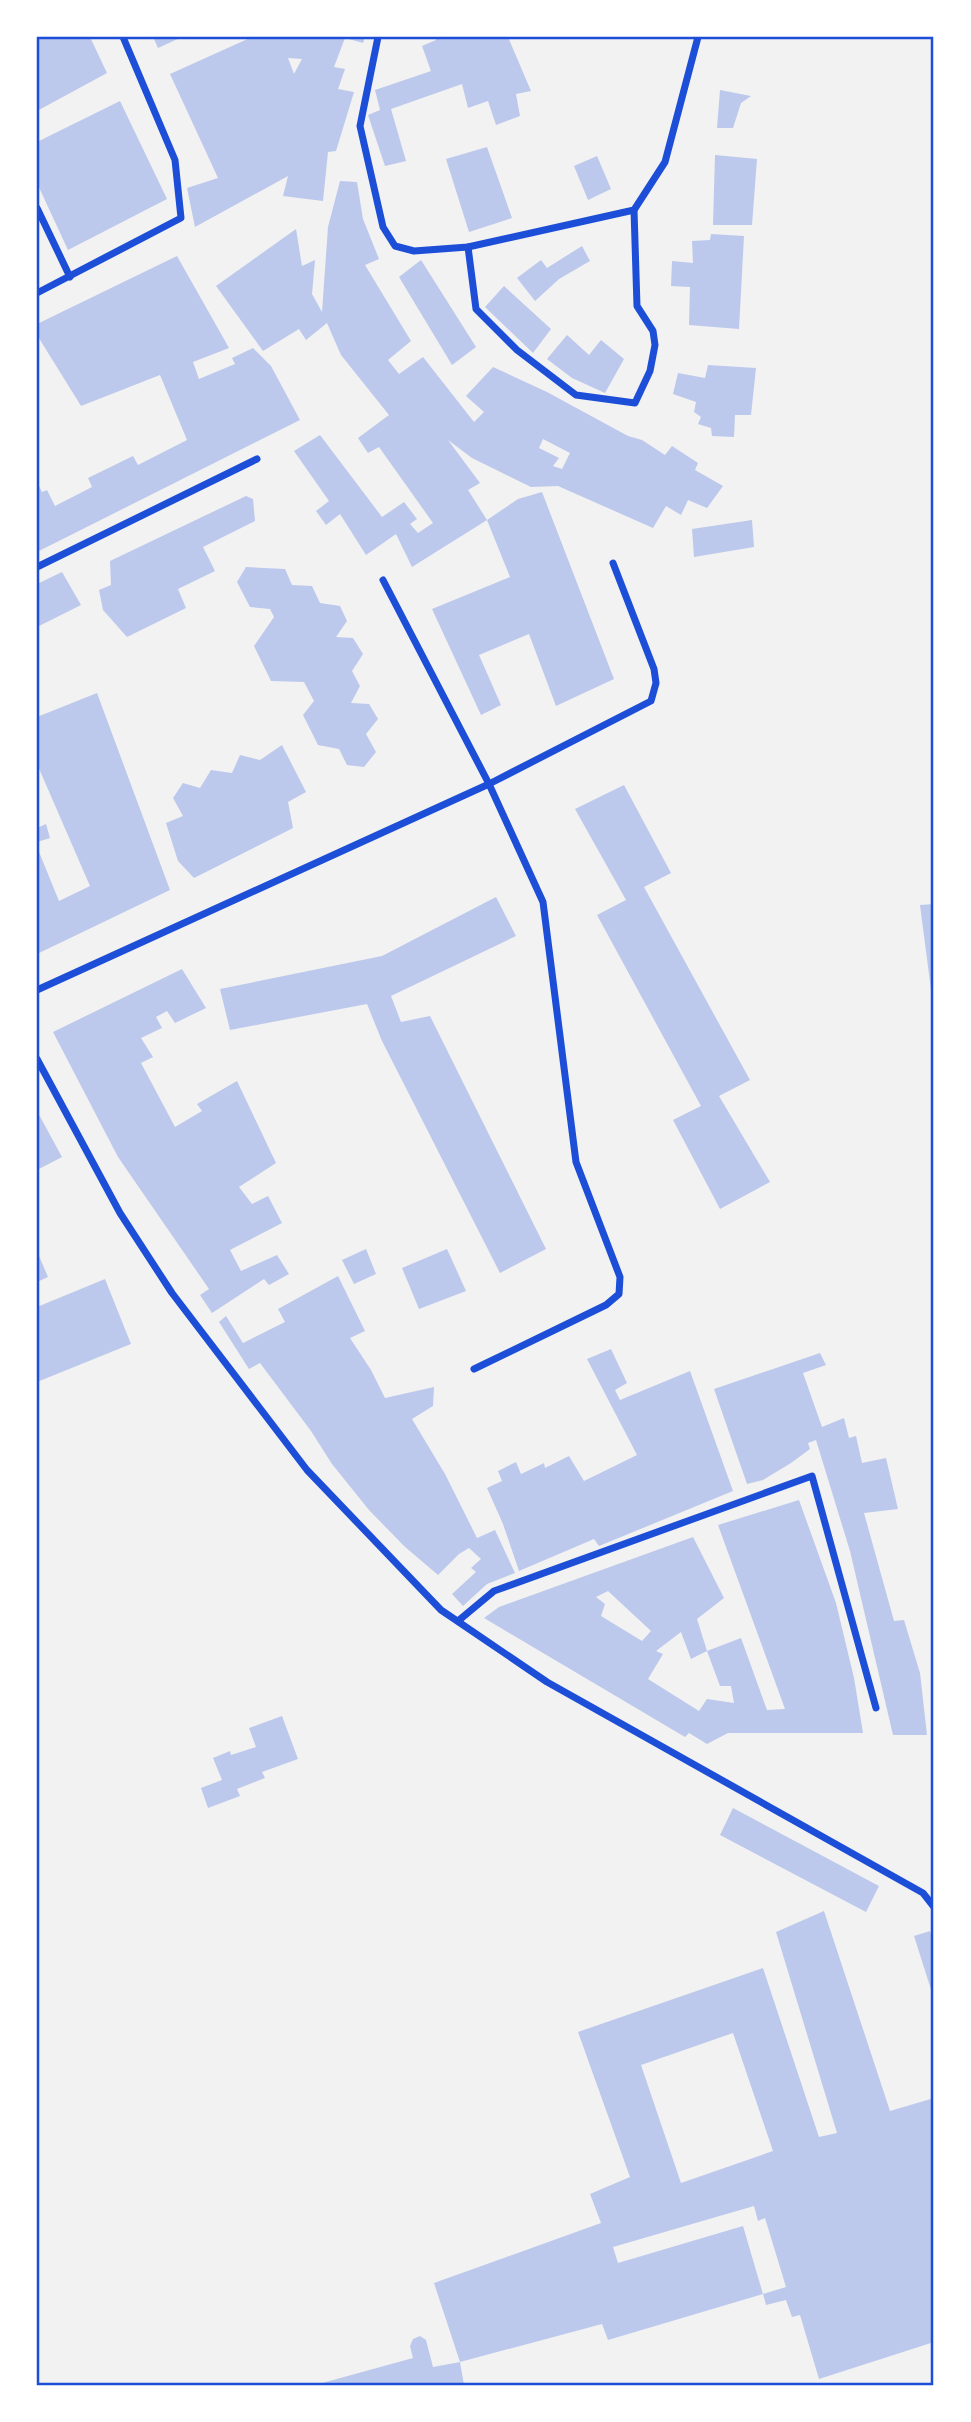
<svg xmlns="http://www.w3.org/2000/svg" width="971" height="2422" viewBox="0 0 971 2422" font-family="'Noto Serif',serif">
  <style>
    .building { fill: #bdc9ec; fill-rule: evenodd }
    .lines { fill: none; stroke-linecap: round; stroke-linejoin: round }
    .minor { stroke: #1d4ed8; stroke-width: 7 }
    .neatline { fill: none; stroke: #1d4ed8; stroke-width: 2.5 }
  </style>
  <rect width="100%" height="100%" fill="#f2f2f2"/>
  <g class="building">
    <polygon points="37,37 90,37 107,73 37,111"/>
    <polygon points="153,37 182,37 158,48"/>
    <path d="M 252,37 L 365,37 L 363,43 L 345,38 L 334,67 L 345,69 L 338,89 L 354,92 L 336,151 L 328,152 L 323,201 L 283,196 L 288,176 L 195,227 L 187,188 L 218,178 L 170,74 ZM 288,58 L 302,59 L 294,74 Z"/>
    <polygon points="435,37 508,37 531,91 516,94 520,116 496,125 488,101 468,108 462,84 391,109 406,161 385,166 368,115 380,110 375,90 431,71 422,46 436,40"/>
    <polygon points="720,90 751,96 741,103 733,128 717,128"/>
    <polygon points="120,101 167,199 68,250 37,183 37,142"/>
    <polygon points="487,147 512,218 469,232 446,159"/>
    <polygon points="715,155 757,159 752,225 713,225"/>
    <polygon points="597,156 611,189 588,200 574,166"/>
    <path d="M 340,181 L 357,182 L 363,219 L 379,259 L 365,265 L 411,341 L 388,360 L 399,374 L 423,357 L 474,422 L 484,412 L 466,396 L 493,367 L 547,392 L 628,436 L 642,440 L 665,455 L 672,446 L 698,463 L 695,470 L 723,486 L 707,508 L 688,500 L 681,515 L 666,506 L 653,528 L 558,486 L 531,487 L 472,458 L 448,440 L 480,483 L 468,490 L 487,520 L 412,567 L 396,534 L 366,555 L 340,514 L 326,525 L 316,511 L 329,501 L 294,451 L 320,435 L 382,517 L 404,502 L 417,519 L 410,524 L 418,533 L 433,523 L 379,447 L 368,453 L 358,438 L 389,415 L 341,355 L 327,323 L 306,340 L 299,329 L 263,351 L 216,286 L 296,229 L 302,266 L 315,260 L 312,294 L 322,312 L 328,227 ZM 543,439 L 570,453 L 562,469 L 553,466 L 559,458 L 539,448 Z"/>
    <polygon points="711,234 744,236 739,329 689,325 690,287 671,286 672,261 693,263 692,241 710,240"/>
    <polygon points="582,246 590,261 559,279 535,301 517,278 541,260 547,268"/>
    <polygon points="177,256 229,348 193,362 199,379 235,364 232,358 253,348 271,366 300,420 37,552 37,482 42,492 47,490 55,506 92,487 88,478 133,456 138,465 187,440 160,375 81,406 37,335 37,324"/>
    <polygon points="421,260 476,347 452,365 399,277"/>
    <polygon points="504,286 551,329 533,353 485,307"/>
    <polygon points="567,335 589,355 601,340 624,359 605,393 572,378 547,359"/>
    <polygon points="708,365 756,368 751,415 735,415 734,437 712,436 711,428 698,424 701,417 694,412 696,402 673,394 678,373 705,378"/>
    <polygon points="542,492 614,679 556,706 529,634 479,655 501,705 481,715 432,609 510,577 487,520 518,499"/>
    <polygon points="246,496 253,499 255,521 203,547 215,571 178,589 186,608 127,637 103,610 99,590 111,585 110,561"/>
    <polygon points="752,520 754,547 694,557 692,529"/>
    <polygon points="246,567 285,569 292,585 312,586 320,603 340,606 347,621 336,637 353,638 363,654 352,671 360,686 351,703 369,704 378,719 366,734 376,752 364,767 347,765 339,749 318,745 303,715 314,701 304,682 271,681 254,646 274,617 270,609 250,607 237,582"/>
    <polygon points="62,572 81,605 37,627 37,584"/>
    <polygon points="97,693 170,890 37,954 37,847 59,901 90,886 37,764 37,717"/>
    <polygon points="282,745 306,792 288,802 293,828 194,878 178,861 166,823 183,816 173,798 183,783 200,788 211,770 232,773 240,755 260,760"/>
    <polygon points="624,785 671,873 644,887 750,1080 719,1096 770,1182 720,1209 673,1120 701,1106 597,915 626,900 575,809"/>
    <polygon points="46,824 50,838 37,842 37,828"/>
    <polygon points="496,897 516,936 391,996 401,1022 430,1016 546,1249 500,1273 382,1041 367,1004 230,1030 220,989 382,956"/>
    <polygon points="934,904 934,1005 933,1005 920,905"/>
    <polygon points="182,969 206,1008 175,1023 167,1011 156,1017 162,1028 141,1038 153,1057 141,1063 175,1127 202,1111 197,1104 237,1081 276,1163 239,1187 252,1204 268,1196 282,1223 230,1250 241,1271 277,1255 289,1274 269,1285 264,1279 212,1313 200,1295 209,1289 118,1157 53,1032"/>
    <polygon points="37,1111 62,1157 37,1170"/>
    <polygon points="366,1249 376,1274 354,1284 342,1260"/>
    <polygon points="447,1249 466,1291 419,1309 402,1268"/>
    <polygon points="37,1251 48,1277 37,1282"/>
    <polygon points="338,1276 365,1331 350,1338 371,1370 385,1398 434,1387 433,1406 412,1419 445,1474 477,1538 495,1530 515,1573 487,1584 463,1606 452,1594 476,1572 471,1568 481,1559 469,1548 459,1554 438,1575 404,1546 369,1510 332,1464 311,1431 260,1363 249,1369 219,1322 226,1316 243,1343 285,1322 278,1309"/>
    <polygon points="105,1279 131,1344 37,1382 37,1307"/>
    <polygon points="611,1349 627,1383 615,1390 620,1400 690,1371 733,1491 599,1546 594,1539 519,1571 503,1524 487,1488 502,1481 498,1471 516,1462 521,1474 544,1463 545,1468 569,1456 584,1481 637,1455 587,1359"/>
    <polygon points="820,1353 826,1365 803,1373 822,1427 844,1418 849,1438 856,1436 862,1463 886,1458 898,1509 864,1513 894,1621 904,1620 920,1673 927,1735 893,1735 850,1551 816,1440 808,1443 810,1449 791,1463 763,1480 747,1484 714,1389"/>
    <path d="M 799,1500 L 836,1603 L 854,1678 L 863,1733 L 728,1733 L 707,1744 L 689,1733 L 685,1737 L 484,1618 L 499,1607 L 693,1537 L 724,1598 L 697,1619 L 707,1651 L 741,1638 L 767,1710 L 785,1709 L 718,1525 ZM 608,1591 L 651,1631 L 642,1641 L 601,1616 L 605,1604 L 596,1597 ZM 681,1632 L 691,1659 L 707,1651 L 720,1686 L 731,1686 L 734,1703 L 707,1699 L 699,1711 L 648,1679 L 663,1654 L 656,1651 Z"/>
    <polygon points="282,1716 298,1759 262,1772 265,1778 237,1789 240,1796 208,1808 201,1788 222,1780 213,1758 230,1751 231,1755 256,1747 249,1728"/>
    <polygon points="733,1808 879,1886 866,1912 720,1835"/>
    <path d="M 824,1911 L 890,2111 L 934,2098 L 934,2342 L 819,2379 L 800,2315 L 792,2317 L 786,2300 L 766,2305 L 763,2294 L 786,2287 L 765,2218 L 758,2221 L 754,2206 L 613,2247 L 618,2263 L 743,2226 L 763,2294 L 608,2340 L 602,2324 L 460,2362 L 434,2283 L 601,2223 L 590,2194 L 630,2177 L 578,2032 L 763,1968 L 819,2137 L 837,2133 L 776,1932 ZM 733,2033 L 773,2151 L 681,2183 L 641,2065 Z"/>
    <polygon points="930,1931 934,1944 934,1999 914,1936"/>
    <polygon points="420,2336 426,2340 433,2367 460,2362 464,2385 315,2385 413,2358 410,2346 413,2339"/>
  </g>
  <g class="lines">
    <g class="minor">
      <polyline points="378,37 360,126 383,227 395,246 414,251 468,247 634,210 665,162 698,37"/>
      <polyline points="37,208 70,277"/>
      <polyline points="468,247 476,309 517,350 576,395 635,403 650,371 655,345 653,331 637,306 634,210"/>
      <polyline points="37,293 181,218 175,160 123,37"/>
      <polyline points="37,567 257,459"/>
      <polyline points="383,580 489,784 543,902 576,1162 620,1277 619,1294 606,1305 474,1369"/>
      <polyline points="37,990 489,784 651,701 656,683 654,669 613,563"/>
      <polyline points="37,1059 120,1213 172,1293 307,1470 441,1610 547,1682 923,1893 934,1907"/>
      <polyline points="458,1621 494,1591 812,1476 876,1708"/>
    </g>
  </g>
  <rect width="971" height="2422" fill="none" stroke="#ffffff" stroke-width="77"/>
  <rect x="38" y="38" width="894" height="2346" class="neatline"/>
</svg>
